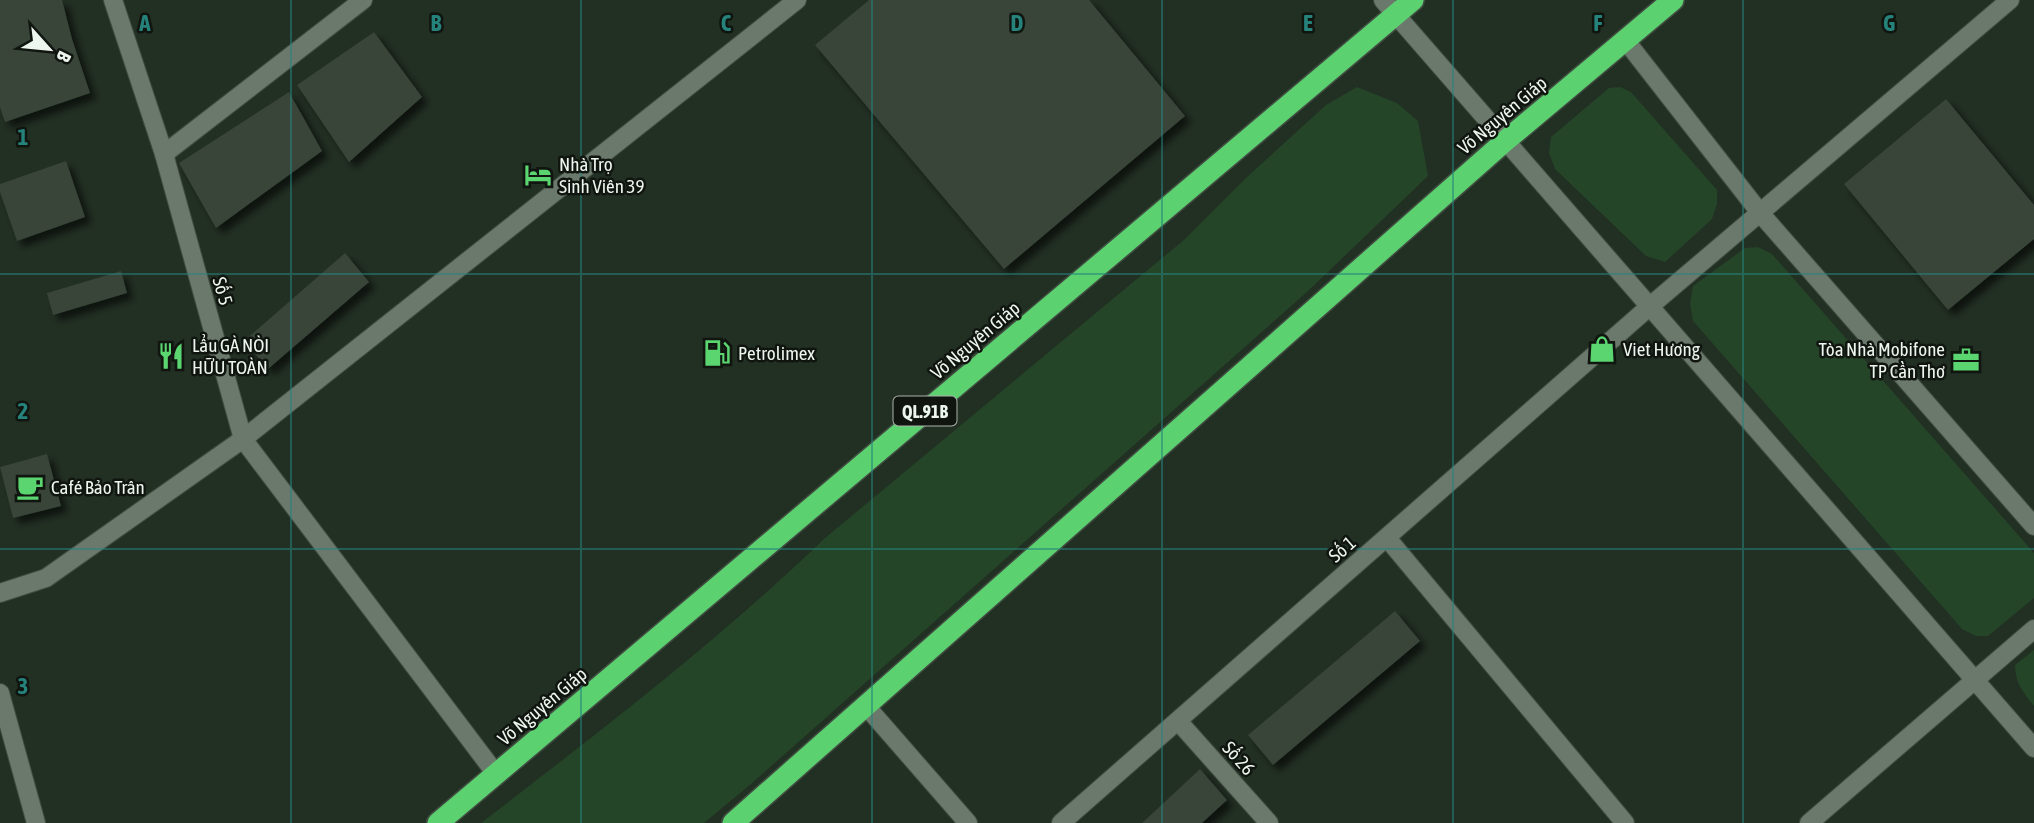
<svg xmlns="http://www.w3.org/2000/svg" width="2034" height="823" viewBox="0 0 2034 823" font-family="'Asap Condensed',sans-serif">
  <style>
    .green { fill: #244528 }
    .building { fill: #374438; filter: url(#shadow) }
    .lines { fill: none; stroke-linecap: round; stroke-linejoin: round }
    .street-casing { stroke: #414d42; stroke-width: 20 }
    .secondary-casing { stroke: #414d42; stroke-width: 20 }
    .highway-casing { stroke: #414d42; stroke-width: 24 }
    .street { stroke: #6a796b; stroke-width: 18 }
    .secondary { stroke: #6a796b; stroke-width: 18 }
    .highway { stroke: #5cd16f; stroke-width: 21 }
    .grid { fill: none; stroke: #25837b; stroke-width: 2; stroke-opacity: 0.55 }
    .labels { text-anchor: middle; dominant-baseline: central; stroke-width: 5; stroke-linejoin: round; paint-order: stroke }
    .shield { fill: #101510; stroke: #abb2ab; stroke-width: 2 }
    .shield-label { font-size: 18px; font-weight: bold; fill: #edf6ee }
    .street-label { font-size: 19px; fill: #edf6ee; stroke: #101510 }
    .poi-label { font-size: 19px; fill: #edf6ee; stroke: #101510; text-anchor: start }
    .grid-label { font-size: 23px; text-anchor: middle; font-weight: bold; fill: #25837b; stroke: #101510; stroke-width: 5; stroke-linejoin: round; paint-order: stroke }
  </style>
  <defs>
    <filter id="shadow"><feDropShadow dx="6" dy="6" stdDeviation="3.5" flood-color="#0009"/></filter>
  </defs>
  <rect width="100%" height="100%" fill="#222f23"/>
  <g class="green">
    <path d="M 1357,87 L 1397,103 L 1418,121 L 1428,176 L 1307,292 L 751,784 L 704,823 L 481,823 C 599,732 718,641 825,538 L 1185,239 L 1246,178 L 1326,105 Z"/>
    <polygon points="1620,87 1631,92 1717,190 1717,204 1712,219 1665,262 1646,256 1555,169 1549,153 1551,137 1609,88"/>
    <polygon points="1758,247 1772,254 2034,553 2034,598 1988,636 1976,636 1962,629 1693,321 1690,303 1693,286 1745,248"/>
    <path d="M 2034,650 L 2034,706 C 2023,692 2015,683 2015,665 Z"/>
  </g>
  <g class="building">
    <polygon points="0,0 62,0 72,39 90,93 5,122 0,107"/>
    <polygon points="869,0 1089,0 1185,116 1004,269 815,45"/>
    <polygon points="374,32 422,97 349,162 297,85"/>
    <polygon points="289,92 322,151 216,228 179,163"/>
    <polygon points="1946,99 2034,205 2034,239 1948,310 1844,184"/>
    <polygon points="66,161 85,217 17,241 0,192 0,184"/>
    <polygon points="345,253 369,282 268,369 244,341"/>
    <polygon points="121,271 127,293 53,315 47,293"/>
    <polygon points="47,454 61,506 13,518 0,467"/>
    <polygon points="1395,611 1420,641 1273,765 1248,735"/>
    <polygon points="1200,769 1227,800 1202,823 1142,823"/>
  </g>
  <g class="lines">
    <defs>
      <g id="street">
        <polyline points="113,0 164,154 243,439 496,774"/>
        <polyline points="164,154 363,0"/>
        <polyline points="1387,538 1625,823"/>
        <polyline points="0,593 46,578 243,439 797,0"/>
        <polyline points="866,706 968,823"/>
        <polyline points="1178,721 1269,823"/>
        <polyline points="1061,823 1649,307 2010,0"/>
        <polyline points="1809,823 2034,629"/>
      </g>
      <g id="secondary">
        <polyline points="1383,0 2034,748"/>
        <polyline points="1626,41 1761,214 2034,526"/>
        <polyline points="0,693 36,823"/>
      </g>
      <g id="highway">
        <polyline points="438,823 1413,0"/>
        <polyline points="733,823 1504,142 1673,0"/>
      </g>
    </defs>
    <use href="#street" class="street-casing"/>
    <use href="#secondary" class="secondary-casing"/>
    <use href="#highway" class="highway-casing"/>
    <use href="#street" class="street"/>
    <use href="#secondary" class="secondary"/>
    <use href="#highway" class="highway"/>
  </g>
  <path class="grid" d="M 291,0 L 291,823M 581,0 L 581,823M 872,0 L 872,823M 1162,0 L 1162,823M 1453,0 L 1453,823M 1743,0 L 1743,823M 0,274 L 2034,274M 0,549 L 2034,549"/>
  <defs>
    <symbol id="hotel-bare" viewBox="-9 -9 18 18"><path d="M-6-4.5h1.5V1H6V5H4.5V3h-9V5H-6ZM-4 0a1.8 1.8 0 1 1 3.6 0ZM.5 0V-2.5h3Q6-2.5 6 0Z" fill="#5ad56f" stroke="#101510" stroke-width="2.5" paint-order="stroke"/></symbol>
    <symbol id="shop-bare" viewBox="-9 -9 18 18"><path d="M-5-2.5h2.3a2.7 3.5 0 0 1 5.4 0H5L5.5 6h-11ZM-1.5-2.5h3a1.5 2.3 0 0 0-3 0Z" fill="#5ad56f" stroke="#101510" stroke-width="2.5" paint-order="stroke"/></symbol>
    <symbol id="fuel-bare" viewBox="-9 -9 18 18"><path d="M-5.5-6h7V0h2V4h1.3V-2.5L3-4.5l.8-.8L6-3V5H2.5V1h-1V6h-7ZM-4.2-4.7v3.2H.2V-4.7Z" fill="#5ad56f" stroke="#101510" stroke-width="2.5" paint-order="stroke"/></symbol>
    <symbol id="restaurant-bare" viewBox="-9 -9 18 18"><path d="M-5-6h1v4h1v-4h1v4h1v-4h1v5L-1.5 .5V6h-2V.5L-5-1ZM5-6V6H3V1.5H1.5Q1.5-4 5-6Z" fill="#5ad56f" stroke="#101510" stroke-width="2.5" paint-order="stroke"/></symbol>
    <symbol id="office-bare" viewBox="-9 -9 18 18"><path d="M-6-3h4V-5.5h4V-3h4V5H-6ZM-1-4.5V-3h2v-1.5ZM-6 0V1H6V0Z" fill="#5ad56f" stroke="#101510" stroke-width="2.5" paint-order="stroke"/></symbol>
    <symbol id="cafe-bare" viewBox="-9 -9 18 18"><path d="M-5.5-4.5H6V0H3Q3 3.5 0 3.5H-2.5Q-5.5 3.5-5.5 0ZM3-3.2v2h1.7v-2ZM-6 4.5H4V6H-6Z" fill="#5ad56f" stroke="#101510" stroke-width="2.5" paint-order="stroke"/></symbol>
  </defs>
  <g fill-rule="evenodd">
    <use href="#hotel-bare" x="519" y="156" width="38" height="38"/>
    <use href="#shop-bare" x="1583" y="330" width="38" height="38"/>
    <use href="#fuel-bare" x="698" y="334" width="38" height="38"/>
    <use href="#restaurant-bare" x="152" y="337" width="38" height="38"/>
    <use href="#office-bare" x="1947" y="341" width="38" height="38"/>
    <use href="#cafe-bare" x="11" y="468" width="38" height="38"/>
  </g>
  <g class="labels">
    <rect class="shield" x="893.5" y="396.5" width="63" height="29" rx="5"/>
    <g class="shield-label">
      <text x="925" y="411">QL.91B</text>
    </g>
    <g class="street-label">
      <text transform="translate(1502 115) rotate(-40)">Võ Nguyên Giáp</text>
      <text transform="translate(223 291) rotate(74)">Số 5</text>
      <text transform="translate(975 340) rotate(-40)">Võ Nguyên Giáp</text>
      <text transform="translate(1342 549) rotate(-41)">Số 1</text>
      <text transform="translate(542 706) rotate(-40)">Võ Nguyên Giáp</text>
      <text transform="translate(1239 758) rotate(48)">Số 26</text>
    </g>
    <g class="poi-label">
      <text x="559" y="164">Nhà Trọ<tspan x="559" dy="22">Sinh Viên 39</tspan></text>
      <text x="192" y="345">Lẩu GÀ NÒI<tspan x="192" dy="22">HỮU TOÀN</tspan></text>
      <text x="1623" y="349">Viet Hương</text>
      <text x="1945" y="349" text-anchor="end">Tòa Nhà Mobifone<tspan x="1945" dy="22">TP Cần Thơ</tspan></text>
      <text x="738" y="353">Petrolimex</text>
      <text x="51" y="487">Café Bảo Trân</text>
    </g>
  </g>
  <g class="grid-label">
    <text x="145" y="31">A</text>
    <text x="436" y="31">B</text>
    <text x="726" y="31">C</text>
    <text x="1017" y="31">D</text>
    <text x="1308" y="31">E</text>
    <text x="1598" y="31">F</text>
    <text x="1889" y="31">G</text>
    <text x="23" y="145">1</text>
    <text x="23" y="419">2</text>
    <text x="23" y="694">3</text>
  </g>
  <g transform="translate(49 49) rotate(117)" stroke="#101510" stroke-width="5" paint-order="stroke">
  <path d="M0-5L12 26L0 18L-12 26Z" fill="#edf6ee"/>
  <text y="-10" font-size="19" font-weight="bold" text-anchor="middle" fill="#edf6ee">B</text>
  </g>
</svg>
